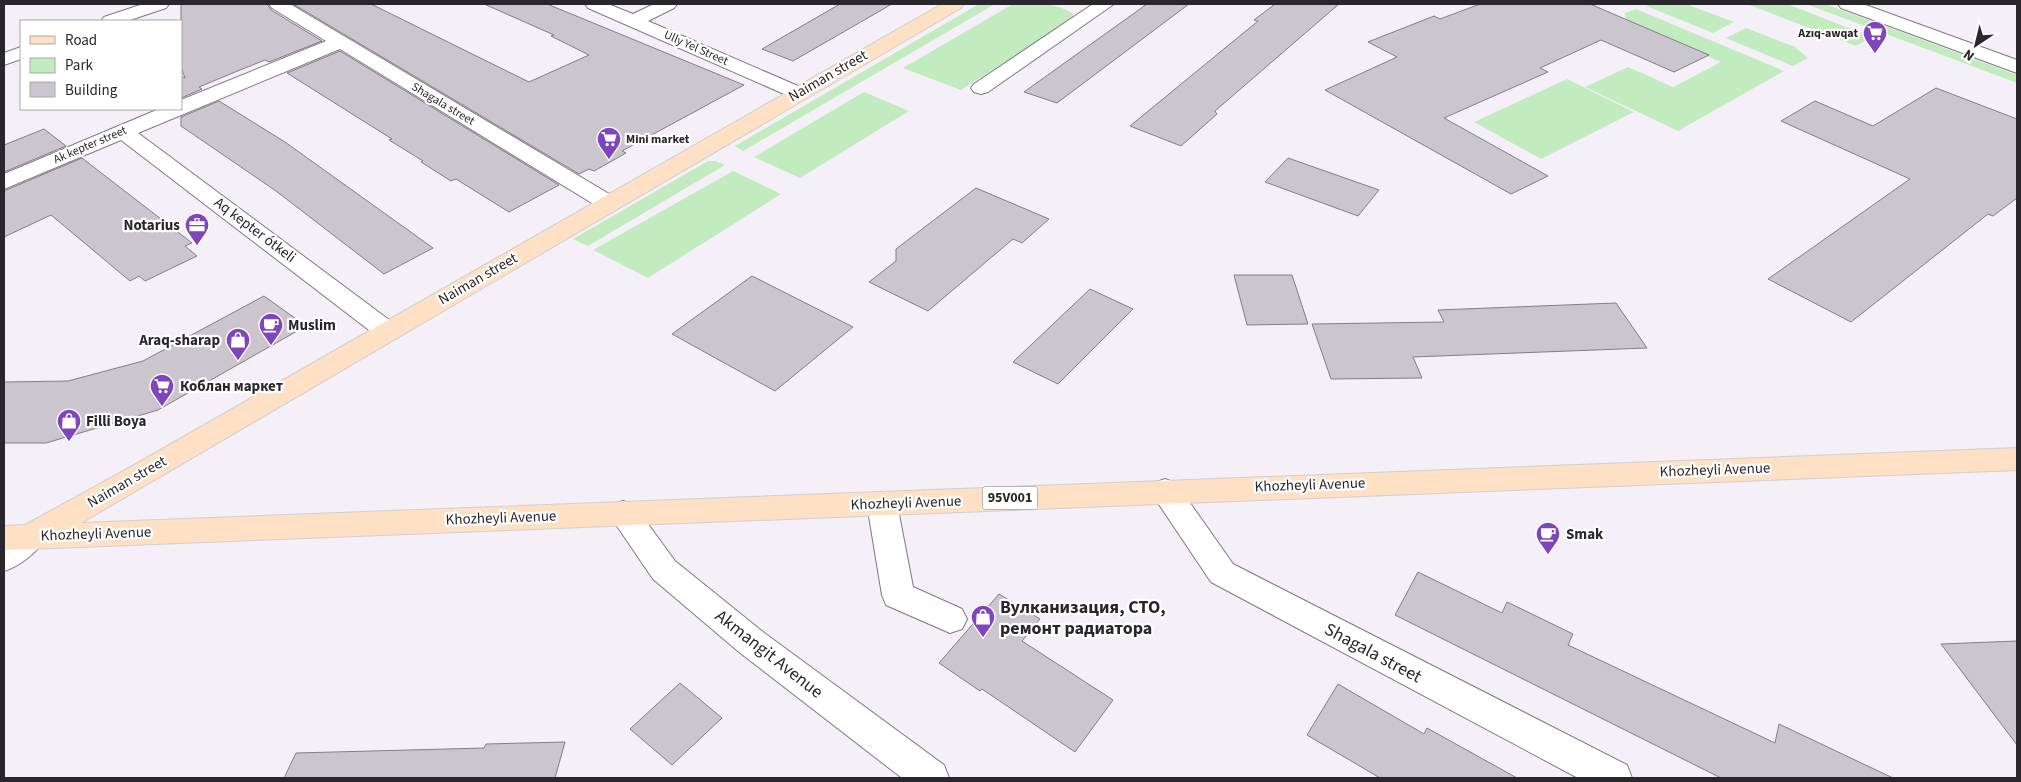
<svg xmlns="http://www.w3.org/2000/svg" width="2021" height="782" viewBox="0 0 2021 782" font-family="'Source Sans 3',sans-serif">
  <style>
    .green { fill: #c2ecbf }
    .building { fill: #cbc5cd; stroke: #837e86 }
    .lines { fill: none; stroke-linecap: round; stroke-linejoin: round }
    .minor-casing { stroke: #7e7981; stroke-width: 2 }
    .major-casing { stroke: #d0cfd0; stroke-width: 2 }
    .minor { fill: #fff; fill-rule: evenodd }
    .major { fill: #fee0c4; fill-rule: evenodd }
    .labels { text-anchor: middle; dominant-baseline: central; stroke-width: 4.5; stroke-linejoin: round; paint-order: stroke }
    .far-poi-label { font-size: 12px; font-weight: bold; fill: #29272b; stroke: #fff; text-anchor: end }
    .far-street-label { font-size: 12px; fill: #29272b; stroke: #fff }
    .shield { fill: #fff; stroke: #69686b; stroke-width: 1 }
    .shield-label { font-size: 14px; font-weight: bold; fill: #29272b }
    .street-label { font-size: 15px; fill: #29272b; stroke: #fff }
    .poi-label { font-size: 15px; font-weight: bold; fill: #29272b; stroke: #fff; text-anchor: start }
    .near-poi-label { font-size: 18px; font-weight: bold; fill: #29272b; stroke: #fff; text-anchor: start }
    .near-street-label { font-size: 18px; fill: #29272b; stroke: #fff }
  </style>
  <rect width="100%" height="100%" fill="#f5eff8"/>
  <g class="green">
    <polygon points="979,4 995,4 743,151 735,146"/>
    <path d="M 1013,4 C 1034,4 1055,1 1073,14 L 1073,19 L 961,90 L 903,68 Z"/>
    <polygon points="1652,4 1686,4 1734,22 1713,33 1646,6"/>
    <polygon points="1747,4 1787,4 1872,37 1856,46"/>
    <polygon points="1806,4 1825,4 2017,75 2017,83"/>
    <polygon points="1636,9 1784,71 1678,131 1585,87 1628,67 1673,87 1721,62 1626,21 1625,13"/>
    <polygon points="1746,28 1795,47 1808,58 1793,66 1726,38"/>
    <polygon points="1567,79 1634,112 1541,159 1474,122"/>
    <polygon points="864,92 909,111 800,178 754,157"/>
    <polygon points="708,161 716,161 725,165 588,246 573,239"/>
    <polygon points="733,171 781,194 648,278 593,250"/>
  </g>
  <g class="building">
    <polygon points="181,4 267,4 271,10 322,41 269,62 265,60 235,72 199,87 202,89 181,98 181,76 185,78 181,67"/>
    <polygon points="293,4 371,4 529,82 589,55 551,36 554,35 484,4 547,4 744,85 622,151 626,153 594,171 589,169 579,174"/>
    <polygon points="840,4 892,4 793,61 762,49"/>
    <polygon points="1147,4 1189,4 1057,103 1024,92"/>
    <polygon points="1275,4 1339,4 1215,111 1217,114 1181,146 1130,126 1258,21 1254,20"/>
    <polygon points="1480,4 1590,4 1709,55 1674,72 1601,40 1540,68 1548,72 1444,118 1548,176 1511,194 1325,90 1397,57 1368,42 1434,16 1440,19"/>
    <polygon points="340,51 559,185 509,212 456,179 451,181 421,162 423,161 389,140 392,139 287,73"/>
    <polygon points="1936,88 2017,119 2017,198 1993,216 1988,214 1851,322 1768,279 1910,179 1781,121 1815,101 1873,126"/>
    <polygon points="219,101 285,142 433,248 384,274 276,191 181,126 181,117"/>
    <polygon points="44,129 66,146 4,172 4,145"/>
    <polygon points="82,158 192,243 185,246 197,256 145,281 139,276 130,281 51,215 4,237 4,191"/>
    <polygon points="1288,158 1379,190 1358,216 1265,182"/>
    <polygon points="976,188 1049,219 1022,243 1013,239 928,311 869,282 896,261 896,249"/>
    <polygon points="1234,275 1292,275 1308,324 1247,325"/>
    <polygon points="752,276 853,327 775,391 672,334"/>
    <polygon points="1090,289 1133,309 1058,384 1013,362"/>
    <polygon points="264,296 306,326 158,410 46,443 4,443 4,382 68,381 143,361"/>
    <polygon points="1616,303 1647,348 1413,357 1422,378 1331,379 1312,324 1444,322 1438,310"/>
    <polygon points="1418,572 1502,613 1507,602 1573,634 1568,645 1775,743 1779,724 1893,778 1721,778 1395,615"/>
    <polygon points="999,594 1040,619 1022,641 1113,700 1075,752 982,689 980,691 939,663"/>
    <polygon points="2017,641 2017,745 1941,644"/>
    <polygon points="680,683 722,718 672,765 630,729"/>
    <polygon points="1338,684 1424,734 1427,728 1517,778 1380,778 1307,735"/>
    <polygon points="565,742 555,778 284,778 296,753 484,748 486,744"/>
  </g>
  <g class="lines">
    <defs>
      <g id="minor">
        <polygon points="143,4 169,4 166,8 127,21 101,21 104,17"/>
        <polygon points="269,4 290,4 616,198 619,203 616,208 608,210 600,208 340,49 138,133 396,325 400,331 396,337 387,340 378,337 121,140 4,189 4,174 159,109 181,109 181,100 326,41 272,8"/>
        <polygon points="585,4 608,4 633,14 654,4 677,4 674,8 648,21 805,89 808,93 805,97 798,99 791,97 588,8"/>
        <polygon points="1093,4 1114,4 988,92 981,94 974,92 971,88 974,84"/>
        <polygon points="1838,4 1863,4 2017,60 2017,73 1841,8"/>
        <polygon points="21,47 21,59 4,65 4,53"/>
        <polygon points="1165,479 1176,483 1233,564 1627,765 1632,778 1578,778 1211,582 1150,491 1154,483"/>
        <polygon points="882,492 893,496 897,504 913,587 962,609 967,619 962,629 950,633 886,605 882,595 867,504 871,496"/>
        <polygon points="623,501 634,505 675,561 763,632 944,765 949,778 902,778 739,652 653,579 608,513 612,505"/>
        <path d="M 30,525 L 41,528 L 46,537 C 38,552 20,566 4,571 L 4,540 L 19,528 Z"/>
      </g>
      <polygon id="major" points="942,4 964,4 961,8 81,523 2017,448 2017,470 4,550 4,526 25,525 129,468"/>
    </defs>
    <use href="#minor" class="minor-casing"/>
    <use href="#major" class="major-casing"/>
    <use href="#minor" class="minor"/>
    <use href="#major" class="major"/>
  </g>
  <defs>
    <symbol id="supermarket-pin" viewBox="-11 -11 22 30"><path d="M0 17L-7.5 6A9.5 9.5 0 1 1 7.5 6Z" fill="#7f46bc" stroke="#fff"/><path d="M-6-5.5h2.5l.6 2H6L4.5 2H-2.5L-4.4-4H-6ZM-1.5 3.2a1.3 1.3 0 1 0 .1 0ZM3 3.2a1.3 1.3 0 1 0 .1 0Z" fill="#fff"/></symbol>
    <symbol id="office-pin" viewBox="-11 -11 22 30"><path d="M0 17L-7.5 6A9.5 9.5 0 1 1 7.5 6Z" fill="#7f46bc" stroke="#fff"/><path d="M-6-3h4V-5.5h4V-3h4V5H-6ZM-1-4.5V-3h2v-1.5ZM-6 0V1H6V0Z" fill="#fff"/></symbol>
    <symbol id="cafe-pin" viewBox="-11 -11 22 30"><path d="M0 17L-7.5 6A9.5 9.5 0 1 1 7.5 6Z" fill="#7f46bc" stroke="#fff"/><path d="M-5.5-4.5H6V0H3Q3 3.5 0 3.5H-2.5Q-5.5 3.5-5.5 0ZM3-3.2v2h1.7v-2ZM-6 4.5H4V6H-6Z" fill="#fff"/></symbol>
    <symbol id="shop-pin" viewBox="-11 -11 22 30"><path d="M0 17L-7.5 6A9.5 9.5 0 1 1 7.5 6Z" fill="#7f46bc" stroke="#fff"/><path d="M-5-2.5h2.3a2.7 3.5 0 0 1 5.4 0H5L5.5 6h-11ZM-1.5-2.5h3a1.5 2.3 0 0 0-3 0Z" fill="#fff"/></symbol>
  </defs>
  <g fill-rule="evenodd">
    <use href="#supermarket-pin" x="1861" y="19" width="28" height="38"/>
    <use href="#supermarket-pin" x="595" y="125" width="28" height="38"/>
    <use href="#office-pin" x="183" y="211" width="28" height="38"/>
    <use href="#cafe-pin" x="257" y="311" width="28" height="38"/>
    <use href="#shop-pin" x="224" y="326" width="28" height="38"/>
    <use href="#supermarket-pin" x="148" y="372" width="28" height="38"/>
    <use href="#shop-pin" x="55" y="407" width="28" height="38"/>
    <use href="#cafe-pin" x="1534" y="520" width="28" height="38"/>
    <use href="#shop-pin" x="969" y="603" width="28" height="38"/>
  </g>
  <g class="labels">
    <g class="far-poi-label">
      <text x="1858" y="33">Azıq-awqat</text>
      <text x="626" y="139" text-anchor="start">Mini market</text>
    </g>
    <g class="far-street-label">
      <text transform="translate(696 48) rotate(24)">Ully Yel Street</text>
      <text transform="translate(443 104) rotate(31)">Shagala street</text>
      <text transform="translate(90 145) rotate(-23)">Ak kepter street</text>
    </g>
    <rect class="shield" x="982.5" y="486.5" width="55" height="23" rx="4"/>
    <g class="shield-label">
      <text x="1010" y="498">95V001</text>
    </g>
    <g class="street-label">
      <text transform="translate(828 76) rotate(-30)">Naiman street</text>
      <text transform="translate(255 230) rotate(37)">Aq kepter ótkeli</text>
      <text transform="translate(478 279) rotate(-30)">Naiman street</text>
      <text transform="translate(1715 470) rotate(-2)">Khozheyli Avenue</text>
      <text transform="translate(127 482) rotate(-30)">Naiman street</text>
      <text transform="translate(1310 485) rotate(-2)">Khozheyli Avenue</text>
      <text transform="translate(906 503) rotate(-2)">Khozheyli Avenue</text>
      <text transform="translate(501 518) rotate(-2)">Khozheyli Avenue</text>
      <text transform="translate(96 534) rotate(-2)">Khozheyli Avenue</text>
    </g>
    <g class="poi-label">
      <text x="180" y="225" text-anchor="end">Notarius</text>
      <text x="288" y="325">Muslim</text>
      <text x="220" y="340" text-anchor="end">Araq-sharap</text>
      <text x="180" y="386">Коблан маркет</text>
      <text x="86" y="421">Filli Boya</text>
      <text x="1566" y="534">Smak</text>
    </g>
    <g class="near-poi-label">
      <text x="1000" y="607">Вулканизация, СТО,<tspan x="1000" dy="21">ремонт радиатора</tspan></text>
    </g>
    <g class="near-street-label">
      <text transform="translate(1373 653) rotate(28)">Shagala street</text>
      <text transform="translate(769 654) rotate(38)">Akmangit Avenue</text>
    </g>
  </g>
  <rect width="2021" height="782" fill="none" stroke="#29272b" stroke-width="10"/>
  <rect x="20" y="20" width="162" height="90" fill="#ffffff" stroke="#a9a9aa"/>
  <rect x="30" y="36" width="25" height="8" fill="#fee0c4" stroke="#a9a9aa"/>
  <text x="65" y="45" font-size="15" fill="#29272b">Road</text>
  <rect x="30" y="58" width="25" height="15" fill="#c2ecbf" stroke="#a9a9aa"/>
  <text x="65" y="70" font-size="15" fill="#29272b">Park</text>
  <rect x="30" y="82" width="25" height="15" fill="#cbc5cd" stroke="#a9a9aa"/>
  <text x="65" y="95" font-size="15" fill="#29272b">Building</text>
  <g transform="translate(1976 45) rotate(215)" stroke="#ffffff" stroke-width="4" paint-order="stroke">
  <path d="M0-4L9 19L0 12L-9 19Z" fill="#29272b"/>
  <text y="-8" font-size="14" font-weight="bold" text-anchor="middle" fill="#29272b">N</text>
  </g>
</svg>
